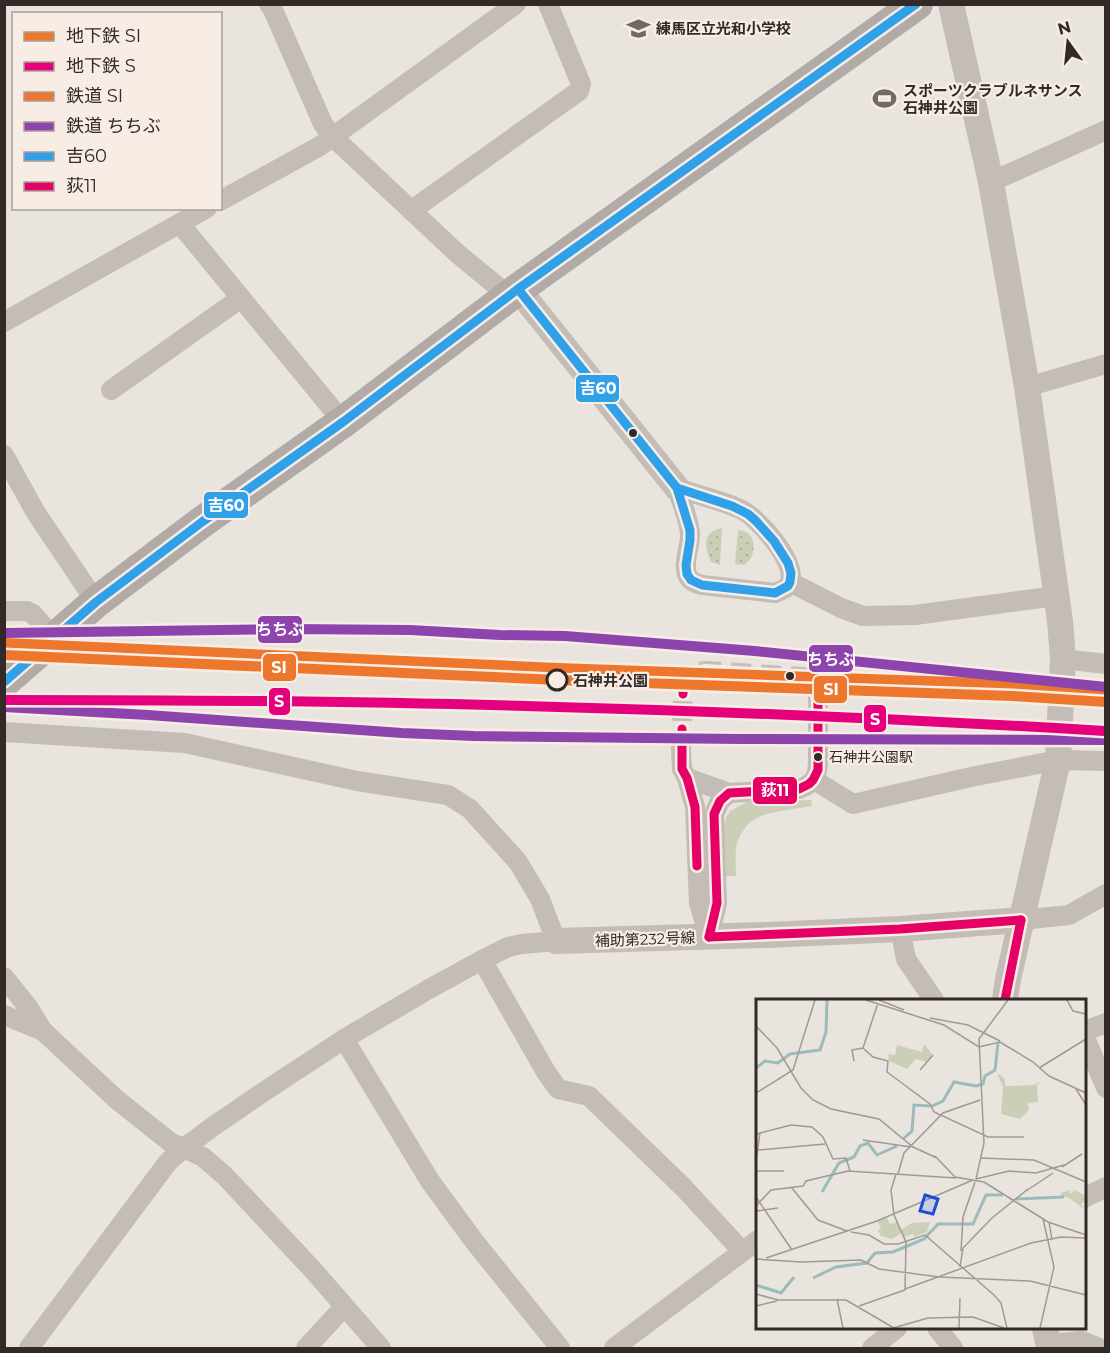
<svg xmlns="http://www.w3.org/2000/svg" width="1110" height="1353" viewBox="0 0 1110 1353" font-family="Montserrat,'Noto Sans JP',sans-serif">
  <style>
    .grass { fill: url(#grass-dots) }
    .garden { fill: #cccfb8 }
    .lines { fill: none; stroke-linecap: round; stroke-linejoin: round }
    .minor-tunnel { stroke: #c5bfb9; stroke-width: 20; stroke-dasharray: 20 10; stroke-linecap: butt }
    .minor { stroke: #c3bcb7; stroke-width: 20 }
    .tertiary { stroke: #c3bcb7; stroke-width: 26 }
    .primary { stroke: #b2aaa6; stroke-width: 32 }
    .bus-1-casing { stroke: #f8ede4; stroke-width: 14 }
    .bus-2-casing { stroke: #f8ede4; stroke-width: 14 }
    .bus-1 { stroke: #30a0e9; stroke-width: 9 }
    .bus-2 { stroke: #e50065; stroke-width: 9 }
    .rail-1-casing { stroke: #f8ede4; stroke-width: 15 }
    .rail-2-casing { stroke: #f8ede4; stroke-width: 15 }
    .rail-1 { stroke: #ed772d; stroke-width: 10 }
    .rail-2 { stroke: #8e44ad; stroke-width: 10 }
    .metro-1-casing { stroke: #f8ede4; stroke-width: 15 }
    .metro-2-casing { stroke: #f8ede4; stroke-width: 15 }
    .metro-1 { stroke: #ed772d; stroke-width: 10 }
    .metro-2 { stroke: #e5007d; stroke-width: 10 }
    .bus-dot { fill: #332926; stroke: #f8ede4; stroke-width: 2 }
    .stop-dot { fill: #f8ede4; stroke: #332926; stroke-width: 3 }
    .labels { text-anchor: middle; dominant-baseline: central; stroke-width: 4.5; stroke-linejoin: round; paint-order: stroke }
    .bus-label { font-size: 14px; fill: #332926; stroke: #f8ede4; text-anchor: start }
    .poi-label { font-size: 15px; font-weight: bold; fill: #332926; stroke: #f8ede4; text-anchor: start }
    .stop-label { font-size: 15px; font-weight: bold; fill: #332926; stroke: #f8ede4; text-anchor: start }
    .street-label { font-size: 15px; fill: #332926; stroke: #f8ede4 }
    .inset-river { fill: none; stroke: #9bbcba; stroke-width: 3 }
    .inset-road { fill: none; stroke: #a19994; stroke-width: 1.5 }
    .view { fill: #1d4ed8; fill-opacity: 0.15; stroke: #1d4ed8; stroke-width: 3 }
    .inset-edge { fill: none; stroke: #332926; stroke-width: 3 }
    .line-badge { stroke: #f8ede4; stroke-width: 2 }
    .badge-label { font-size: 16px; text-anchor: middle; font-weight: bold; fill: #fff }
  </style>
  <defs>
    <pattern id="grass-dots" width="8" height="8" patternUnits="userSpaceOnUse" patternTransform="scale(1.5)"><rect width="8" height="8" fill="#cccfb8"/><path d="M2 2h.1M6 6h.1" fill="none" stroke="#b0b29e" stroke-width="1.8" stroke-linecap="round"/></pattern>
  </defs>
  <rect width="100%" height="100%" fill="#eae4de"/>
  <g class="grass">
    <path d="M 722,528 L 720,565 L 711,562 C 704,547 702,531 722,528 Z"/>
    <path d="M 738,530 C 750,530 756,541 753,552 C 752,558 748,562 744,565 L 735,564 Z"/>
  </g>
  <path class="garden" d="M 811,800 L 812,806 C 796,809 770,811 757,818 C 746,823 738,836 736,848 C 735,857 736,867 736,876 L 726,876 L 723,827 L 726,818 L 730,811 L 747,802 Z"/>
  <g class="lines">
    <path class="minor-tunnel" d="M 681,751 L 683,694 L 684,682 L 689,675 L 705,671 L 802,677 C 813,680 817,687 818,699 L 818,750"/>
    <g class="minor">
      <polyline points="269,4 273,10 323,124 333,137 458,254 509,296"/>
      <polyline points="991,182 1106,130"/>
      <polyline points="220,201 320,146 516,4"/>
      <polyline points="412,210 579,91 581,84 548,4"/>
      <polyline points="180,224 343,422"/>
      <polyline points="4,322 207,208"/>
      <polyline points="1027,387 1106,364"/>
      <polyline points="111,390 241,298"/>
      <polyline points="4,455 36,513 96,602"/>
      <path d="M 677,488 C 698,495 720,500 740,509 C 758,517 797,562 790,582 C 788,589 781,590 775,593 L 702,585 C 695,583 689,581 687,574 C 683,562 690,547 690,535 C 690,521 681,502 677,488 Z"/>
      <polyline points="790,582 841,608 863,616 915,615 1056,596"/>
      <polyline points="4,611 27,611 33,614 54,638"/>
      <polyline points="1063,659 1106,664"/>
      <polyline points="4,732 185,743 357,781 448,795 470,809 518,862 540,899 556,941 522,944 508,947 482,960 429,989 344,1039 259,1095 215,1125 184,1148 168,1162 29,1348"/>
      <polyline points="681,751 682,769 687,778 695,807 699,903 709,937"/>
      <path d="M 687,778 L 729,793 L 799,789 C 820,782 818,770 818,750"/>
      <polyline points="814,780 853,804 971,777 1058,760 1106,761"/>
      <polyline points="1021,920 1069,915 1106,894"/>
      <polyline points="900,929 906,959 934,1000"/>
      <polyline points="710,934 717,903 714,814 720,801 729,793"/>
      <polyline points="482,960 546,1072 558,1089 589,1096 683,1187 742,1251"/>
      <polyline points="4,977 28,1007 43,1031 116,1099 170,1142 203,1157 225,1176 312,1269 381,1348"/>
      <polyline points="4,1015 43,1031"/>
      <polyline points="1084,1031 1106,1023"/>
      <polyline points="1084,1035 1106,1088"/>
      <polyline points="344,1039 430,1181 474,1241 560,1348"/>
      <polyline points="1084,1198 1106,1187"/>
      <polyline points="937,1328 953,1348"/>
      <polyline points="1049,1344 1082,1341 1100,1348"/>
      <polyline points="306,1348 344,1307"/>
      <polyline points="614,1348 758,1240"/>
      <polyline points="872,1348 897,1328"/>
    </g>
    <g class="tertiary">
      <polyline points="951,4 991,182 1027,387 1060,621 1063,659 1058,760 1008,979 1005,1000"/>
      <polyline points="518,289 677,488"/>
      <polyline points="556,941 768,935 900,929 1021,920"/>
      <polyline points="1045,1328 1049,1348"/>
    </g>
    <polyline class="primary" points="4,682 96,602 202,522 343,422 518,289 917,4"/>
    <defs>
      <g id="bus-1">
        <polyline points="518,289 677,488"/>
        <polygon points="677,488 732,506 748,514 756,521 774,541 788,563 791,573 790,582 788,586 775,593 702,585 691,580 687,574 686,565 690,540 690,530"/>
        <polyline points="4,682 96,602 202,522 343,422 518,289 916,4"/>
      </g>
      <g id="bus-2">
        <polyline points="683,694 684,682 689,675 705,671 802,677 809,680 814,685 818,699 818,770 813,780 809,784 799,789 729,793 720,801 714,814 717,903 709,937"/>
        <polyline points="682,729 682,769 687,778 695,807 697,866"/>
        <polyline points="709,937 900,929 1021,920"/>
        <polyline points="1005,1000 1021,920"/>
      </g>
    </defs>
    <use href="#bus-1" class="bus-1-casing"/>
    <use href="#bus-2" class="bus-2-casing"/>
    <use href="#bus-1" class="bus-1"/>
    <use href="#bus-2" class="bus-2"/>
    <defs>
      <polyline id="rail-1" points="5,643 558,668 1012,684 1106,690"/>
      <g id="rail-2">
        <polyline points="4,633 290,629 410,630 500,635 565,636 755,651 1106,687"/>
        <polyline points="4,707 148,715 402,733 474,736 741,739 1106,740"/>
      </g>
    </defs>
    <use href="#rail-1" class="rail-1-casing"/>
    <use href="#rail-2" class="rail-2-casing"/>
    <use href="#rail-1" class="rail-1"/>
    <use href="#rail-2" class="rail-2"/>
    <defs>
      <polyline id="metro-1" points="4,655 558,680 1012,696 1106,702"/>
      <path id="metro-2" d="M 4,700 C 189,700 374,701 558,707 C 741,712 923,720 1105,731"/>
    </defs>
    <use href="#metro-1" class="metro-1-casing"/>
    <use href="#metro-2" class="metro-2-casing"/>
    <use href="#metro-1" class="metro-1"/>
    <use href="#metro-2" class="metro-2"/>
  </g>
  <defs>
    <symbol id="school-bare" viewBox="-9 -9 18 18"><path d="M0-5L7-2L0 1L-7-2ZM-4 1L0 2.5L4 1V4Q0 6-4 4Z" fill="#736a66" stroke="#f8ede4" stroke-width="2.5" paint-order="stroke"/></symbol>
    <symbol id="stadium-bare" viewBox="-9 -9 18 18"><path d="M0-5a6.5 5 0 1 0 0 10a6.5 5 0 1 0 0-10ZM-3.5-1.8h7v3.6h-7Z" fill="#736a66" stroke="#f8ede4" stroke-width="2.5" paint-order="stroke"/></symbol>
  </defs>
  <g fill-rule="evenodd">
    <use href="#school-bare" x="622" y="12" width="33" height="33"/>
    <use href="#stadium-bare" x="868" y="82" width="33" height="33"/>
  </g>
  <g class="bus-dot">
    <circle cx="633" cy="433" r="5"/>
    <circle cx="790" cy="676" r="5"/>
    <circle cx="818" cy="757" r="5"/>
  </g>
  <circle class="stop-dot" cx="557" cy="680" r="10"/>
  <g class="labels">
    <g class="bus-label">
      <text x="829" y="757">石神井公園駅</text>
    </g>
    <g class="poi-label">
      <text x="656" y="28">練馬区立光和小学校</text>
      <text x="903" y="90">スポーツクラブルネサンス<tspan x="903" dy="17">石神井公園</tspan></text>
    </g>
    <g class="stop-label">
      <text x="573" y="680">石神井公園</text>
    </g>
    <g class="street-label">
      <text transform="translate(645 939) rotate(-2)">補助第232号線</text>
    </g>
  </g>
  <g transform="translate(756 999)">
    <rect width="330" height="330" fill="#eae4de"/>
    <path d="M 168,45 L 176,55 L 170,63 L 160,60 L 151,70 L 133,62 L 132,55 L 139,56 L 141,46 L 166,53 ZM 242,76 L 243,75 L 249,80 L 249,87 L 279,86 L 286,81 L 281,86 L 282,103 L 272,104 L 273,111 L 264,120 L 245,115 L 247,88 ZM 313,191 L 314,195 L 319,191 L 328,196 L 330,202 L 325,205 L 328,210 L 312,198 L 304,198 L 305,194 ZM 131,219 L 134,225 L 141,223 L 145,231 L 156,224 L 174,223 L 171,233 L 158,238 L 156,228 L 157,235 L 148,238 L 146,234 L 136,240 L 125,237 L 122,231 L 125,229 L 122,222 Z" fill="#cccfb8"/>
    <path class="inset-river" d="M 0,69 L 9,62 L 22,64 L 34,55 L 64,51 L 70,33 L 71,1M 147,140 L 156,132 L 158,106 L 176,107 L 187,102 L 198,83 L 220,87 L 227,85 L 229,77 L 239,71 L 242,44M 66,193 L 83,164 L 98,158 L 104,147 L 112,144 L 121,156 L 141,147M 260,200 L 308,198M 57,279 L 80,268 L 111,264 L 119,254 L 137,253 L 168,240 L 182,225 L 217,225 L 230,196 L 247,196M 0,286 L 25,294 L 38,278"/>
    <path class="inset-road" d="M 110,1 L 188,26 L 223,48 L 244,43 L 277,63 L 293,77 L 330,94M 123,1 L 148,11M 311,1 L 317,12 L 330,15M 174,19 L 212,26 L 244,42M 0,27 L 21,49 L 45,89 L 57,101 L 75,110 L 123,120 L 157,148 L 181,159M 107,49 L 117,58 L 132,62 L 131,73 L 174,105 L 178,113 L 232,138 L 268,138M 107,49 L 122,4M 98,62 L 96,51 L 107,49M 283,69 L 330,40M 164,71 L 177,56M 320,90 L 330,106M 0,94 L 37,71 L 59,1M 0,135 L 35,126 L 56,128 L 67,138 L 77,160 L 90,159 L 94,172M 107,141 L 155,148M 2,151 L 69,145M 179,157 L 199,178 L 228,183 L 292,223 L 330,236M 225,159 L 278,161 L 330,183M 0,162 L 4,134M 306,168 L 326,155M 0,172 L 28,172M 142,175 L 148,154 L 187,114 L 224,101M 220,180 L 228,144 L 223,40 L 252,1M 220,180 L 253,172 L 280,174 L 308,166M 35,188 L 62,221 L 91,232M 270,192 L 297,174M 0,198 L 36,251M 0,207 L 15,191 L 47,187 L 50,182 L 92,172 L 200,179M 0,212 L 22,209M 293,223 L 296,241M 95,233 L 113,236 L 128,245 L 142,245 L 169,236 L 238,296 L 245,304 L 251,329M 205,252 L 207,218 L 219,183M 10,259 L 121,222 L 217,181M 0,260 L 45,263 L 105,261 L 123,270 L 183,278 L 274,282 L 330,296M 204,268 L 207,249 L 236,219 L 272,190M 149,290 L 275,244 L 305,238 L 330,239M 0,295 L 22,301 L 90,301 L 138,329M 81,300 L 87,329M 0,307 L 21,302M 103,307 L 149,291 L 150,243 L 138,216 L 135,191 L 140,175M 137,329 L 172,319 L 217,318 L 248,329M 203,329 L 204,299M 284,329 L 298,268 L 287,220"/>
    <path class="view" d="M 169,196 L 182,200 L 177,215 L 164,212 Z"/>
    <rect width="330" height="330" class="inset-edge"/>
  </g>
  <g class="line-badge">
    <rect x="575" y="374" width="45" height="29" rx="6" fill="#30a0e9"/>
    <rect x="203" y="491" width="46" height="28" rx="6" fill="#30a0e9"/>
    <rect x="257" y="615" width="46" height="29" rx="6" fill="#8e44ad"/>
    <rect x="808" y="644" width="46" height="29" rx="6" fill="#8e44ad"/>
    <rect x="262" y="653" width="35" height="29" rx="6" fill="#ed772d"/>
    <rect x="813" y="675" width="35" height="29" rx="6" fill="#ed772d"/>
    <rect x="268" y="687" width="23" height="29" rx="6" fill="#e5007d"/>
    <rect x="863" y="704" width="24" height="29" rx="6" fill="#e5007d"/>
    <rect x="752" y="776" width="46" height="29" rx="6" fill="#e50065"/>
  </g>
  <g class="badge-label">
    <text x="598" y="394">吉60</text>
    <text x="226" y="511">吉60</text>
    <text x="280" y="635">ちちぶ</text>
    <text x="831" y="665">ちちぶ</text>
    <text x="279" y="673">SI</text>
    <text x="831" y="695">SI</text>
    <text x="279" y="707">S</text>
    <text x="875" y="725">S</text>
    <text x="775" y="796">荻11</text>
  </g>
  <rect width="1110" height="1353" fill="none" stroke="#332926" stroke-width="12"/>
  <rect x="12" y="12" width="210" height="198" fill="#f8ede4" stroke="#a99f98" stroke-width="1.5"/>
  <rect x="24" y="32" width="30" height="9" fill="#ed772d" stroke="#a99f98" stroke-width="1.5"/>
  <text x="66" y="42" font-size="18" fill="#332926">地下鉄 SI</text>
  <rect x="24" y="62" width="30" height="9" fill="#e5007d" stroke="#a99f98" stroke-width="1.5"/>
  <text x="66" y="72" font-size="18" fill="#332926">地下鉄 S</text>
  <rect x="24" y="92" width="30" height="9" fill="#ed772d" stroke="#a99f98" stroke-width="1.5"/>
  <text x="66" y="102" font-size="18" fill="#332926">鉄道 SI</text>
  <rect x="24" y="122" width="30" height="9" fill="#8e44ad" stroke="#a99f98" stroke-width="1.5"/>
  <text x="66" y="132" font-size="18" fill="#332926">鉄道 ちちぶ</text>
  <rect x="24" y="152" width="30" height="9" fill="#30a0e9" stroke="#a99f98" stroke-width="1.5"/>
  <text x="66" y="162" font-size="18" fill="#332926">吉60</text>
  <rect x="24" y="182" width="30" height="9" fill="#e50065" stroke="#a99f98" stroke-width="1.5"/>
  <text x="66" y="192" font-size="18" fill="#332926">荻11</text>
  <g transform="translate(1068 42) rotate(345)" stroke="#f8ede4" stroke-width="4.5" paint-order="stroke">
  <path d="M0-4.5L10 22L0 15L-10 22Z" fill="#332926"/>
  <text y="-9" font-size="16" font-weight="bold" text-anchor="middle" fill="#332926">N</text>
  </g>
</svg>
